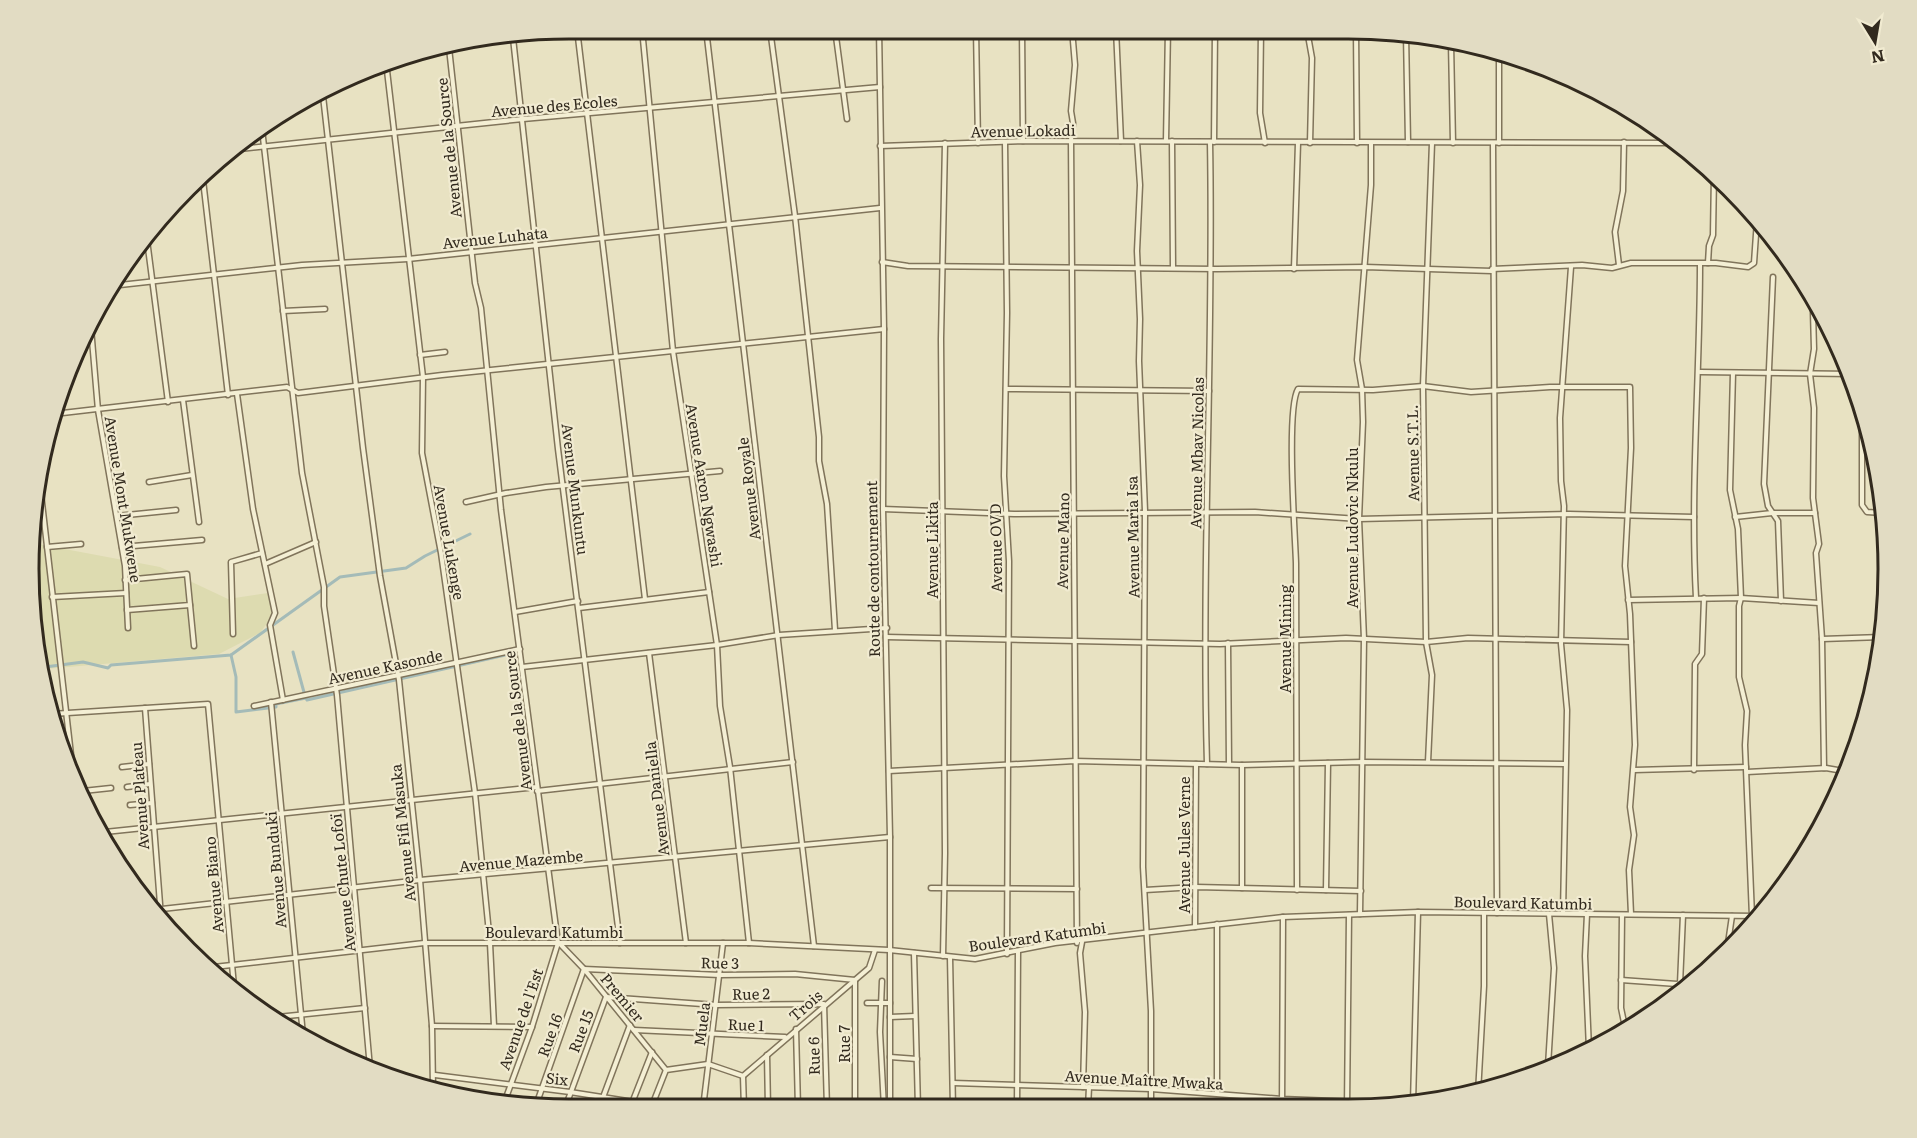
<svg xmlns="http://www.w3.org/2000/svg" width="1917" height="1138" viewBox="0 0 1917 1138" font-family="Literata,serif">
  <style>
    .farmland { fill: #dddbb0 }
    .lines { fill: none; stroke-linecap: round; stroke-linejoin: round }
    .canal { stroke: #a4bbb8; stroke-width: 3 }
    .minor-casing { stroke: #80745b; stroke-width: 7 }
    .minor { stroke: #f4efd4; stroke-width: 4 }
    .labels { text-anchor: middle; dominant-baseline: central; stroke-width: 4.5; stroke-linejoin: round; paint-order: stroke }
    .street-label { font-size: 15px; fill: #322a1e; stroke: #f1ebd1 }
    .rim { fill: none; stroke: #322a1e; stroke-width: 3 }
  </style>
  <rect width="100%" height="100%" fill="#e8e2c2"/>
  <polygon class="farmland" points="33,543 160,567 228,599 268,593 273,615 260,633 219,654 45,669 29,569"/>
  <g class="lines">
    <g class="canal">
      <polyline points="293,652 305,696"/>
      <polyline points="231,655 236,677 236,712 276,707 276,704 306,698 307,700 519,652"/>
      <polyline points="45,667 83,662 108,668 111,665 231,655 340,577 406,568 425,556 470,534"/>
    </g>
    <defs>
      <g id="minor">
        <polyline points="577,29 645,599"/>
        <polyline points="642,29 673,351 717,645 720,706 730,767 749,943"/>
        <polyline points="706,29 814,946"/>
        <polyline points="770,29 795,216 819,437 819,461 827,504 835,630"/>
        <polyline points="835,29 847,119"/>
        <polyline points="879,29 884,329 883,509 890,837 890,1108"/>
        <polyline points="976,29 978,143"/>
        <polyline points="1022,29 1023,141"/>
        <polyline points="1072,29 1075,65 1071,111 1073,123 1071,140 1077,943"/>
        <polyline points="1116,29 1121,141"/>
        <polyline points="1261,30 1260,113 1265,143"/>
        <polyline points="1307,30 1312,58 1310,143"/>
        <polyline points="1356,30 1357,143"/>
        <polyline points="1406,34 1408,142"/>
        <polyline points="513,38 558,449 620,943"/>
        <polyline points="1451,43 1453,143"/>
        <polyline points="449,48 475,283 481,308 501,510 558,943"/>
        <polyline points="386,62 423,377 422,453 441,553 475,793 490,943 494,1026"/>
        <polyline points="323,96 363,448 380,576 399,680 420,880 432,1026 433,1088"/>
        <polyline points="262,129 302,473 324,587 324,606 337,695 370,1068"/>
        <polyline points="1669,137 1669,143"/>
        <polyline points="1137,141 1140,185 1137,251 1140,319 1139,361 1145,511 1143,867 1151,1011 1151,1108"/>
        <polyline points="1166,141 1168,29"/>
        <polyline points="1172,141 1173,267"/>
        <polyline points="1005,142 1007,313 1004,476 1009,561 1007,954"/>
        <polyline points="1214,142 1215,29"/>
        <polyline points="1493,143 1497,913"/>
        <polyline points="1499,143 1499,53"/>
        <polyline points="880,146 1023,141 1677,143"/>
        <polyline points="231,150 523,119 880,87"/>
        <polyline points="203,180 228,395"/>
        <polyline points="147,240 168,402"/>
        <polyline points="882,262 908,266 1217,269 1365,267 1492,271"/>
        <polyline points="1708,263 1709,246 1713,235 1714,174"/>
        <polyline points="1619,265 1615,232 1623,191 1624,142"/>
        <polyline points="1294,269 1298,143"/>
        <polyline points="1492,269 1582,265 1612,268 1631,263 1716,263 1748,267 1754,263 1757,220"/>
        <polyline points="1773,277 1764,484 1768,506 1778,521 1781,601"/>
        <polyline points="111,286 302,265 408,259 880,208"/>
        <polyline points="1816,304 1813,312 1814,349 1810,374 1814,408 1813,498 1819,544 1816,553 1822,639 1824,768"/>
        <polyline points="283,311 325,309"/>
        <polyline points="91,328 98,410 125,566 128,628"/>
        <polyline points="420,355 445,352"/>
        <polyline points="1700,372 1851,374"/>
        <polyline points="1733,373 1730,490 1738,529 1741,598 1739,606 1739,677 1747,711 1745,745 1752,916"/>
        <polyline points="1006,389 1209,391"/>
        <polyline points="237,394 253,509 275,613 270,625 283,700"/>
        <polyline points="183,400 199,522"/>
        <polyline points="1862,411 1862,505 1867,512 1883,513"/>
        <polyline points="54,414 287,387 298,393 442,375 884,329"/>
        <polyline points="149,482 192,475"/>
        <polyline points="41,494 73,772"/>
        <polyline points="466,502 506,493 546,487 720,471"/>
        <polyline points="883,509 1014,514 1255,512 1359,519 1569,514 1694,517"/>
        <polyline points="1882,513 1881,601 1884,618"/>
        <polyline points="117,516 176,510"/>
        <polyline points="1735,517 1772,513 1815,513"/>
        <polyline points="47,547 81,544"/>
        <polyline points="122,547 202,540"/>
        <polyline points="265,564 316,542"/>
        <polyline points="125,580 187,574 190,605 127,610"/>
        <polyline points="52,597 126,593"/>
        <path d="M 1696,598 C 1690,487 1700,375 1700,264"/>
        <polyline points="1628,600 1741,598 1819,603"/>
        <polyline points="190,605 194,646"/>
        <polyline points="579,608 709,592"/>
        <polyline points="515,612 578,601"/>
        <polyline points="233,634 231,562 262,553"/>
        <polyline points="886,637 1220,644 1346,638 1426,642 1468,638 1631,642"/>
        <polyline points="1822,639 1882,637"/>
        <polyline points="1228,643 1229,764"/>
        <polyline points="649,653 686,943"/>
        <polyline points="522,667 717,645 779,635 887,628"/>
        <polyline points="271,702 303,1035"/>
        <polyline points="254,706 520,649"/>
        <polyline points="145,708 161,917"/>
        <polyline points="52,714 208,704 234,986"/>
        <polyline points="1428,762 1432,675 1426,642 1423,386 1432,143"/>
        <path d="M 1207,764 C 1201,557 1214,349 1210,142"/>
        <polyline points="122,767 149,764"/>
        <polyline points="1634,770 1746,767"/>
        <polyline points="1694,770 1695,664 1702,654 1704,598"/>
        <polyline points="889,771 1075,761 1242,765 1362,762 1565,764"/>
        <polyline points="1747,772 1826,768 1849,772"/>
        <polyline points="127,787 150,784"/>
        <polyline points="83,791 111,788"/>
        <polyline points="537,791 793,762"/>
        <polyline points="130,805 152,803"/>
        <polyline points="105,832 537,787"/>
        <polyline points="931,888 1077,889"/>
        <polyline points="1242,888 1242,765"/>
        <polyline points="1145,890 1196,887 1361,891"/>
        <path d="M 1297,890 L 1296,563 C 1295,533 1286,409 1298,389 L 1373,390 L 1423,386 L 1471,392 L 1550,387 L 1630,387 L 1631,448 L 1625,566 L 1630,614 L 1635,745 L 1630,807 L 1634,835 L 1629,870 L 1631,914"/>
        <polyline points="1326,890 1328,763"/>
        <polyline points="153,910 420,880 890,837"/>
        <polyline points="1563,913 1567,710 1561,644 1564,506 1561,481 1560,418 1571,267"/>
        <polyline points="1360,914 1364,639 1359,519 1363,422 1362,389 1357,360 1371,185 1371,143"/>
        <polyline points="1587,914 1585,956 1589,1049"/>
        <polyline points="1622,915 1621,1008 1626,1032"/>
        <polyline points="1217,924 1217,1093"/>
        <polyline points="1195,927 1196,764"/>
        <polyline points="1082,942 1080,953 1085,1012 1083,1087"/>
        <polyline points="561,945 584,969 666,1070"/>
        <polyline points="914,953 918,1108"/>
        <polyline points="943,956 945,853 941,339 945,143"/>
        <polyline points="950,957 953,1108"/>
        <polyline points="214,967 424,943 749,943 889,950 975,959 1055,943 1283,917 1418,912 1756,916"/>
        <polyline points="1621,980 1677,984 1693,979 1727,950 1732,916"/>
        <polyline points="882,981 880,1032 884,1108"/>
        <polyline points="1680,984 1683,915"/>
        <polyline points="867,1003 890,1003"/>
        <polyline points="890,1017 915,1016"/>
        <polyline points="268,1018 365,1008"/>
        <polyline points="432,1026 532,1027"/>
        <polyline points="796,1029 798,1108"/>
        <polyline points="634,1030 785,1037"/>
        <polyline points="767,1055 768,1108"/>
        <polyline points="890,1057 917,1059"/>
        <polyline points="1548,1066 1554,968 1549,914"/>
        <polyline points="435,1075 570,1092 672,1108"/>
        <polyline points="743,1076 869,968 875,950"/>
        <polyline points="953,1083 1151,1089 1282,1099 1412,1104"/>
        <polyline points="1478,1093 1484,986 1484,913"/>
        <polyline points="504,1103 532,1027 558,943"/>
        <polyline points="1413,1103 1418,912"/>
        <polyline points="703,1105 725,1108"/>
        <polyline points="535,1108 584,969 720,975 795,974 855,980 855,1108"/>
        <polyline points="565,1108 606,997 716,1005 824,1004 827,1108"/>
        <polyline points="599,1108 630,1025"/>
        <polyline points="630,1108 652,1052"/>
        <polyline points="651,1108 666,1070 708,1064 743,1076 744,1108"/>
        <polyline points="703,1108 723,943"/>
        <polyline points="1017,1108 1018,951"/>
        <polyline points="1088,1108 1089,1087"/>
        <polyline points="1282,1108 1283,917"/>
        <polyline points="1347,1108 1349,915"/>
      </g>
    </defs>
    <use href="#minor" class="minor-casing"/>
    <use href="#minor" class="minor"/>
  </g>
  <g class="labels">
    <g class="street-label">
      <text transform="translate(554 105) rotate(-5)">Avenue des Ecoles</text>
      <text transform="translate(1023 130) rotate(-1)">Avenue Lokadi</text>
      <text transform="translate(448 148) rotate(-96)">Avenue de la Source</text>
      <text transform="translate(495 237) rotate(-6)">Avenue Luhata</text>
      <text transform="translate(1196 453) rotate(-89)">Avenue Mbav Nicolas</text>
      <text transform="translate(1412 453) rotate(-91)">Avenue S.T.L.</text>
      <text transform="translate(705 485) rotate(81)">Avenue Aaron Ngwashi</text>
      <text transform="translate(576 489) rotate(83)">Avenue Munkuntu</text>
      <text transform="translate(748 489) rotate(-97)">Avenue Royale</text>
      <text transform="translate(124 499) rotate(81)">Avenue Mont Mukwene</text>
      <text transform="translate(1351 528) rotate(-90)">Avenue Ludovic Nkulu</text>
      <text transform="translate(1132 537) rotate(-91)">Avenue Maria Isa</text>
      <text transform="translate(1062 541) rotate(-89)">Avenue Mano</text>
      <text transform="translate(450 542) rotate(80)">Avenue Lukenge</text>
      <text transform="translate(995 548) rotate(-91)">Avenue OVD</text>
      <text transform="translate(931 550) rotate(-90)">Avenue Likita</text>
      <text transform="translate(872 569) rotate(-91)">Route de contournement</text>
      <text transform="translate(1284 639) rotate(-90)">Avenue Mining</text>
      <text transform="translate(385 666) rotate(-12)">Avenue Kasonde</text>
      <text transform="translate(517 721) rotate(-97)">Avenue de la Source</text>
      <text transform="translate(139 796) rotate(-94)">Avenue Plateau</text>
      <text transform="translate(656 799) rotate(-97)">Avenue Daniella</text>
      <text transform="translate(402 833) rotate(-96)">Avenue Fifi Masuka</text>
      <text transform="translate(1183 845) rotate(-90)">Avenue Jules Verne</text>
      <text transform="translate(521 860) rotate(-5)">Avenue Mazembe</text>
      <text transform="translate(275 870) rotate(-95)">Avenue Bunduki</text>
      <text transform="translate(342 883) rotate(-96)">Avenue Chute Lofoï</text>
      <text transform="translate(213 885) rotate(-95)">Avenue Biano</text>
      <text transform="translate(1523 902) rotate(1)">Boulevard Katumbi</text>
      <text x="554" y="931">Boulevard Katumbi</text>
      <text transform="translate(1037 936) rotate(-8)">Boulevard Katumbi</text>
      <text transform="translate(720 962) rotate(1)">Rue 3</text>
      <text transform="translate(751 993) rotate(-1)">Rue 2</text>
      <text transform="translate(623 997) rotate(50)">Premier</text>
      <text transform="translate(805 1005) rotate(-41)">Trois</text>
      <text transform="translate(520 1019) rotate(-71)">Avenue de l'Est</text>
      <text transform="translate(701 1024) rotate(-83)">Muela</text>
      <text transform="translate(746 1024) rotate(2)">Rue 1</text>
      <text transform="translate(580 1031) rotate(-69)">Rue 15</text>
      <text transform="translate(549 1035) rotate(-70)">Rue 16</text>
      <text transform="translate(843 1044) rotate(-90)">Rue 7</text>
      <text transform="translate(813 1056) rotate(-91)">Rue 6</text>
      <text transform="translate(557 1078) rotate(6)">Six</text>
      <text transform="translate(1144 1079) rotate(3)">Avenue Maître Mwaka</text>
    </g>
  </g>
  <path d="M0 0H1917V1138H0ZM569 39H1348A530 530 0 0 1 1878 569V569A530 530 0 0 1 1348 1099H569A530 530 0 0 1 39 569V569A530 530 0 0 1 569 39Z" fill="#e2dcc3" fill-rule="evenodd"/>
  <path class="rim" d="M569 39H1348A530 530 0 0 1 1878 569V569A530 530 0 0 1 1348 1099H569A530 530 0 0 1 39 569V569A530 530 0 0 1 569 39Z"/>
  <g transform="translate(1875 42) rotate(169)" stroke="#f1ebd1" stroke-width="4.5" paint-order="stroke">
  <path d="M0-4.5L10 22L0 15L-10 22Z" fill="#322a1e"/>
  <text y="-9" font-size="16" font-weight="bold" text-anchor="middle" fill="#322a1e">N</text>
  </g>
</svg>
